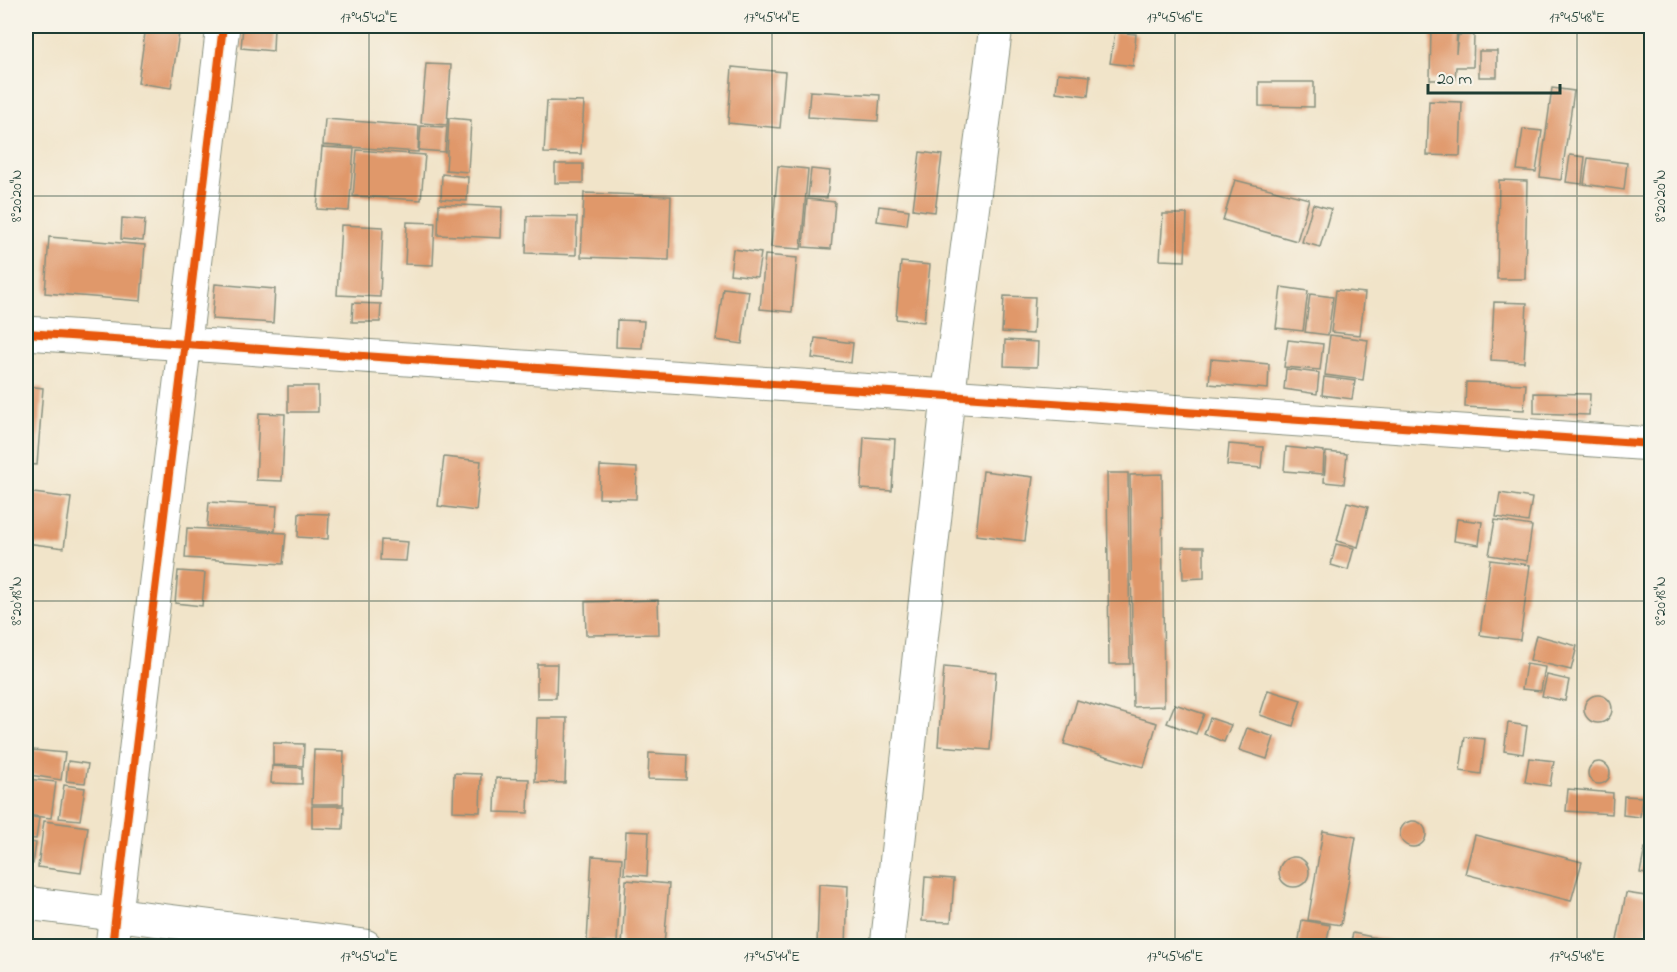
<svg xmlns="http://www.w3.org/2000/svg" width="1677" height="972" viewBox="0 0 1677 972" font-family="'Indie Flower',sans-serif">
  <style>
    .building { fill: #e0986b }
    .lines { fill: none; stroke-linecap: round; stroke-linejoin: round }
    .minor-casing { stroke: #88907e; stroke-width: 35 }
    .minor { stroke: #fff; stroke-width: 33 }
    .cycleway-casing { stroke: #f7f3e8; stroke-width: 11 }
    .cycleway { stroke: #e8590c; stroke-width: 8 }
    .ticks { fill: none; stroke: #1f3d34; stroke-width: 1.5; stroke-opacity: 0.45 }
    .neatline { fill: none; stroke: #1f3d34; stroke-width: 2 }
    .ticks-label { font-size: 15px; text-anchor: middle; fill: #1f3d34 }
  </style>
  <rect width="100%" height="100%" fill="#f7f3e8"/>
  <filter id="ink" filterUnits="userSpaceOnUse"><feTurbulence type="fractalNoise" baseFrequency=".0167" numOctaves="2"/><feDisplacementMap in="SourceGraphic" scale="12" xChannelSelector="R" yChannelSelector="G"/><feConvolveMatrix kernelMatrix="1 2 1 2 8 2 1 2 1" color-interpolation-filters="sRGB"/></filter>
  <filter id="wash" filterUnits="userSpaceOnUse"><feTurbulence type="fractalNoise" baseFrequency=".008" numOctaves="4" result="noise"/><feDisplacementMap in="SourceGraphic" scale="24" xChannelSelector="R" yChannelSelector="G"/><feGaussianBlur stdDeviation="1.35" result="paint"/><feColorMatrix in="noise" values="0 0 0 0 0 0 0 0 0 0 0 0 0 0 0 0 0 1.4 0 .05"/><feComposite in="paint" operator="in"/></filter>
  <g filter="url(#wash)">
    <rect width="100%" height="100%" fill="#f1e4c9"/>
    <g id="blocks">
      <g class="building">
        <polygon points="146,26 180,26 171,88 138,83"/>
        <polygon points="243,26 274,26 273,51 241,48"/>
        <polygon points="1431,26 1457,26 1456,53 1458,35 1474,35 1473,67 1456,67 1455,80 1430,80"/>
        <polygon points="1115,32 1136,34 1133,66 1110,63"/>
        <rect x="1479" y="51" width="18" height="26"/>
        <polygon points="426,64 451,65 447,125 421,123"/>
        <polygon points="732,67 785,72 780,128 728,123"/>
        <polygon points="1058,73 1090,76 1088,96 1056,92"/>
        <polygon points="1259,82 1314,82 1314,107 1259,106"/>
        <polygon points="1552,88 1574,91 1561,180 1540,177"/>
        <polygon points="810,91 880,95 878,121 808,117"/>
        <polygon points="547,101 584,102 581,154 544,153"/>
        <polygon points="1429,101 1462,102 1460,156 1427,155"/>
        <polygon points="449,118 471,120 468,172 446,170"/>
        <polygon points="325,119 419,126 418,152 323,145"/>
        <polygon points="421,126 447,127 445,152 419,150"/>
        <polygon points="1523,129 1542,131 1536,172 1517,170"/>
        <polygon points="322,147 354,149 349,211 317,209"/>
        <polygon points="357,150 425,155 421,200 353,196"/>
        <polygon points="920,152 942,155 935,212 913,209"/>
        <polygon points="1570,155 1585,157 1582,184 1566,182"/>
        <polygon points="1588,158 1627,163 1624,190 1584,184"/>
        <rect x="555" y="164" width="28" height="19"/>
        <polygon points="778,166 808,169 801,249 771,247"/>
        <polygon points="811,169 830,171 827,198 808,197"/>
        <polygon points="442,174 468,177 467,201 441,199"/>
        <polygon points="1235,180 1309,199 1297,241 1223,220"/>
        <polygon points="1499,180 1527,181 1525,279 1497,279"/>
        <polygon points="584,193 671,196 669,260 581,257"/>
        <polygon points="807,199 835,202 831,249 803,247"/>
        <polygon points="439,204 502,207 501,238 438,235"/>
        <polygon points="1313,204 1331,209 1320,247 1302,242"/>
        <polygon points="879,206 909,210 907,225 877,221"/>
        <polygon points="1163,214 1187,214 1185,261 1160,260"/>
        <polygon points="527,216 577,217 576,255 526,253"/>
        <polygon points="122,218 145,220 143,241 121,239"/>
        <polygon points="407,222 435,223 433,265 405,264"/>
        <polygon points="341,225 383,227 380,297 337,295"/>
        <polygon points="49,237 145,245 141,301 45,293"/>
        <polygon points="733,249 761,253 757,277 730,274"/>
        <polygon points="765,255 797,258 792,312 760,309"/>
        <polygon points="901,262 930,265 924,322 896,319"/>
        <polygon points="215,284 275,289 273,323 212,319"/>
        <polygon points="1281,287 1308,291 1303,331 1276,328"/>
        <polygon points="723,288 749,291 742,344 716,340"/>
        <polygon points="1336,290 1365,293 1360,335 1331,332"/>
        <polygon points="1310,294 1333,297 1328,335 1305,332"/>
        <polygon points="1004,296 1035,297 1033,334 1002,332"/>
        <polygon points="1494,302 1527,303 1524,362 1491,360"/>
        <polygon points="353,303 381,304 380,322 352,322"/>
        <polygon points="617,320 644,321 642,348 616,347"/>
        <polygon points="1330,335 1368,340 1363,380 1325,375"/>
        <polygon points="815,338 853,343 851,363 812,358"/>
        <polygon points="1005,340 1038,342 1037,367 1004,366"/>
        <polygon points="1288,340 1323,344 1320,370 1284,367"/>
        <polygon points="1211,359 1269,364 1268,389 1209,384"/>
        <polygon points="1286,369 1319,373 1317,394 1284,389"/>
        <polygon points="1324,377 1355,381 1352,399 1322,395"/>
        <polygon points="1466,382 1526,384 1524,410 1465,407"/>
        <polygon points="26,386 43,388 37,465 26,464"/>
        <rect x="288" y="386" width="30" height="26"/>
        <polygon points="1534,393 1590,394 1589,415 1534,413"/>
        <polygon points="259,413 285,414 282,481 256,480"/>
        <polygon points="864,437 895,439 892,491 861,489"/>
        <polygon points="1229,444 1263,447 1261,468 1227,465"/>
        <polygon points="1286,447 1324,451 1323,474 1284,471"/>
        <polygon points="1326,452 1347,454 1344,484 1324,482"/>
        <polygon points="444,457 481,461 476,511 438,506"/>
        <polygon points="600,466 637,468 636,499 599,498"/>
        <polygon points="983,471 1033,477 1025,541 976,535"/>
        <polygon points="1107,473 1128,473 1130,664 1109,664"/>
        <polygon points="1162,474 1164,706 1133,707 1130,475"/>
        <polygon points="26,492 71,498 64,548 26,543"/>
        <polygon points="1500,493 1532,498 1528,522 1496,517"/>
        <polygon points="209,502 277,506 275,531 207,526"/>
        <polygon points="1347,502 1368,507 1358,547 1337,541"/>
        <polygon points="299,513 329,514 328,539 298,537"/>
        <polygon points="1457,519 1482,522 1479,545 1454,541"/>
        <polygon points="1495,520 1532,526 1527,561 1489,555"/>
        <polygon points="187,528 286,533 283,564 185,558"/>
        <polygon points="381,540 408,542 406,561 380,560"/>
        <polygon points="1336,544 1354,548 1348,570 1331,565"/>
        <polygon points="1182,547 1204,547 1204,578 1183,579"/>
        <polygon points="1490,560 1530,565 1520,640 1480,635"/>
        <polygon points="178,571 205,573 202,606 175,603"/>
        <polygon points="658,600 659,634 586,635 585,602"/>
        <polygon points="1536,635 1577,646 1571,670 1530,660"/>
        <polygon points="537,664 557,664 556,698 537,698"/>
        <polygon points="1526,664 1545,667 1541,691 1522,689"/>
        <polygon points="944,667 996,672 990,750 938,746"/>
        <polygon points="1547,675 1569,680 1565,701 1542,696"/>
        <polygon points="1268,690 1301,700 1293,726 1260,715"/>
        <circle cx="1598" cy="709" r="14"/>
        <polygon points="1077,700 1157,723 1144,767 1064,744"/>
        <polygon points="1175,704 1204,714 1196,734 1167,723"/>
        <polygon points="537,718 567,718 565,783 535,782"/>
        <polygon points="1210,718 1231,725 1224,742 1204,734"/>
        <polygon points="1508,723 1527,726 1523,754 1504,751"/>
        <polygon points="1247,728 1274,737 1267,759 1239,750"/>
        <polygon points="1465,737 1485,739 1481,774 1460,771"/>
        <polygon points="273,743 304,744 303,766 273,765"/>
        <polygon points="33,750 65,753 61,780 30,775"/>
        <polygon points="314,750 344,751 343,804 312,804"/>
        <polygon points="649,753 687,755 686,780 648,779"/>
        <polygon points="1529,758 1554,761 1550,786 1525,782"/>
        <polygon points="68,761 88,764 85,783 66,781"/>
        <circle cx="1599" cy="773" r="11"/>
        <polygon points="272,766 302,768 302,784 271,783"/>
        <polygon points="454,773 481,774 480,812 453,811"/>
        <polygon points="496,778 529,779 528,813 495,812"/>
        <polygon points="1646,778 1652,779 1652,803 1643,802"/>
        <polygon points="27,779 56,782 51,818 26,815"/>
        <polygon points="64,785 85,788 80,820 59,818"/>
        <polygon points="1568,789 1613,793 1612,814 1566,811"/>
        <polygon points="1624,796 1642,797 1640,817 1623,815"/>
        <polygon points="312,806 344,806 343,829 312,828"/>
        <polygon points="26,816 39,818 36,839 26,838"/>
        <circle cx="1413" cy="834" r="13"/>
        <polygon points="44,821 88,827 81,873 38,867"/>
        <polygon points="626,831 649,832 647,876 624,874"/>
        <polygon points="1323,831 1356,837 1341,925 1308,920"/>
        <polygon points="1475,835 1582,862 1571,901 1465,874"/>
        <polygon points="26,841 36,843 33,864 26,863"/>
        <polygon points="1645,848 1652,849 1652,875 1640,873"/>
        <polygon points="592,856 622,858 617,943 587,941"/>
        <circle cx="1294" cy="872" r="15"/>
        <polygon points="925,877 954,879 951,922 922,921"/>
        <polygon points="626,880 669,884 664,946 622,946"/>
        <polygon points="819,884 848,886 846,946 817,946"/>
        <polygon points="1626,893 1652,897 1644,946 1616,946"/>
        <polygon points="1302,920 1330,925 1326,946 1298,946"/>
        <polygon points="1353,933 1401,943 1400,946 1350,946"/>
        <polygon points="26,941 61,945 61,946 26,946"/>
      </g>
    </g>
  </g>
  <g filter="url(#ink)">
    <use href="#blocks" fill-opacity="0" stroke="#88907e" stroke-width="1.5"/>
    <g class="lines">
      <defs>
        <g id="minor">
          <polyline points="26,333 1652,444"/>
          <polyline points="26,903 365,946"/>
          <polyline points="112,946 223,26"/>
          <polyline points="887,946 948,398 996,26"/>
        </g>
      </defs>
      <use href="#minor" class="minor-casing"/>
      <use href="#minor" class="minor"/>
      <defs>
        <g id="cycleway">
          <polyline points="26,333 1652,444"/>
          <polyline points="112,946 223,26"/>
        </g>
      </defs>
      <use href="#cycleway" class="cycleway-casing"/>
      <use href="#cycleway" class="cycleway"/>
    </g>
  </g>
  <path class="ticks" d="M 369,26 L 369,946M 772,26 L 772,946M 1175,26 L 1175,946M 1577,26 L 1577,946M 26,196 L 1652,196M 26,601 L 1652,601"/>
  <rect width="1677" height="972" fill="none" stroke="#f7f3e8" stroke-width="66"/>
  <path d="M1428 84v9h132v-9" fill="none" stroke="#1f3d34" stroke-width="3"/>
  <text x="1437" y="84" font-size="18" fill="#1f3d34" stroke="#f7f3e8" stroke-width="4.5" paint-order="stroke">20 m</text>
  <rect x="33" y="33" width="1611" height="906" class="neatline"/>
  <g class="ticks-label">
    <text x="369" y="22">17°45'42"E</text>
    <text x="772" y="22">17°45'44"E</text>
    <text x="1175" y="22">17°45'46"E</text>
    <text x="1577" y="22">17°45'48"E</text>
    <text transform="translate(16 196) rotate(-90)" y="5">8°20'20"N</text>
    <text transform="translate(1660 196) rotate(-90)" y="5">8°20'20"N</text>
    <text transform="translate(16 601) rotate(-90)" y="5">8°20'18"N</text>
    <text transform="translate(1660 601) rotate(-90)" y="5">8°20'18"N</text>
    <text x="369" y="961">17°45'42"E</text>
    <text x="772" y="961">17°45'44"E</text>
    <text x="1175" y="961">17°45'46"E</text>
    <text x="1577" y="961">17°45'48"E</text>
  </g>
</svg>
